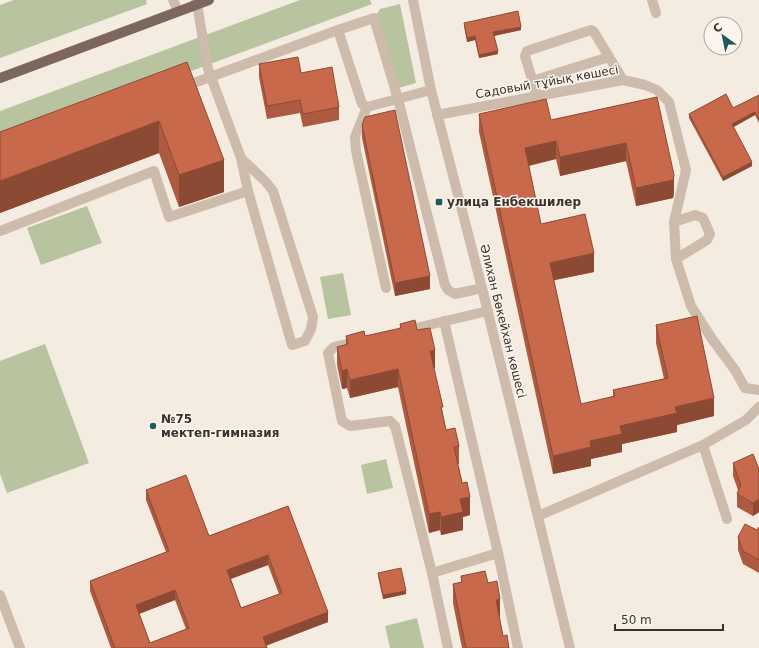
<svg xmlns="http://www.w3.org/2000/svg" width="759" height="648" viewBox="0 0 759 648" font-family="'DejaVu Sans',sans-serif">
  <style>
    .green { fill: #b8c4a0 }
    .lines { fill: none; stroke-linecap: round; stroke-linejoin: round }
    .minor { stroke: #cdbbac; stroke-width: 10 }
    .major { stroke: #7d675c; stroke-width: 10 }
    .wall { fill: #ac5a40; fill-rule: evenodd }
    .shaded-wall { fill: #8c4a34 }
    .building { fill: #c8694b; stroke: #8c4a34; fill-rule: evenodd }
    .poi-dot { fill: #1f5a5e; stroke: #fbf5ee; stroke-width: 1.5 }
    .labels { text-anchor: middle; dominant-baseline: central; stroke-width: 3; stroke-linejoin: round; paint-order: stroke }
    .street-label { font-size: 12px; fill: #3b302b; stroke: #fbf5ee }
    .poi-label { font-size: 12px; font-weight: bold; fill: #3b302b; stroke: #fbf5ee; text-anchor: start }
  </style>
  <rect width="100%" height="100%" fill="#f4ebe1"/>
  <g class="green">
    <polygon points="14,0 146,0 147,4 0,58 0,5"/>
    <polygon points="300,0 370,0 372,4 0,142 0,111"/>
    <polygon points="400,4 416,83 395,89 374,18 380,9"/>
    <polygon points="87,206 102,243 41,265 27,228"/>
    <polygon points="343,273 351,315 328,319 320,277"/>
    <polygon points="45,344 89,463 7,493 0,474 0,361"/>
    <polygon points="386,459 393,488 367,494 361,465"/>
    <polygon points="417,618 424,648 390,648 385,626"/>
  </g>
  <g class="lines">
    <g class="minor">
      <polyline points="173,0 178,11"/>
      <polyline points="196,0 197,4 208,69 241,158 248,191 292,345 305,341 311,329 313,317 273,191 266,182 241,158"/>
      <polyline points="413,0 431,90 482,288 570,648"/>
      <polyline points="652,0 656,13"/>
      <polyline points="338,30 362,104 367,107 431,90"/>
      <polyline points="532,81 609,57"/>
      <polyline points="183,87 338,30 374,18 398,99 445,285 448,290 455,294 482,288"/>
      <polyline points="537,96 525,56 527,51 591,30 594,32 623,80"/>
      <polyline points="367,107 355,137 356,151 386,288"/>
      <polyline points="437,115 623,80 645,85 657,90 669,102 686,170 674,222 676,259 691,306 712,339 735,370 745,388 759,390"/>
      <polyline points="674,222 695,215 703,218 710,234 707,240 676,259"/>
      <polyline points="0,231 154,171 169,217 248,191"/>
      <polyline points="444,321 498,553 518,648"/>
      <polyline points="403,331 488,311"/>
      <polyline points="358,341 334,347 328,353 342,421 350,426 390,421 395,426 432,573 448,648"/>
      <polyline points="703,445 727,519"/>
      <polyline points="538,516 703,445 746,420 759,407"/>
      <polyline points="432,573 498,553"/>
      <polyline points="0,595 20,648"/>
    </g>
    <polyline class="major" points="0,78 209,0"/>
  </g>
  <g class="wall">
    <polygon points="464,23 521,30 494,36 498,54 479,58 475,40 467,42 464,26"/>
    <polygon points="187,62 224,192 179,207 159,153 0,213"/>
    <polygon points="259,64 301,73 339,107 339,120 303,127 300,113 267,119 259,77"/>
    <polygon points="759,95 759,123 755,115 733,127 752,166 723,181 689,118 689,114 733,108"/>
    <polygon points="657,97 674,193 673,198 636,206 626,161 560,176 556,159 529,166 541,224 594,272 554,280 581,404 613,397 613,390 664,379 656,343 656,325 714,416 677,425 677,432 622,444 622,452 591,459 591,466 553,474 479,132 479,114 551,120"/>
    <polygon points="362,125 430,289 395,296 362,138"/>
    <polygon points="400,324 417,330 435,368 434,368 446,430 459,446 459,464 458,464 470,515 463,517 463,530 441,535 440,530 429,533 398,387 350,398 347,388 342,389 337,365 337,347 346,345 346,336 365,336 400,329"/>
    <polygon points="733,463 759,469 759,512 753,516 737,507 737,494 738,490 733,476"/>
    <path d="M 146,490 L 209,536 L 288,506 L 328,622 L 266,645 L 267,648 L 111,648 L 90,591 L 90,581 L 166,552 L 146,500 ZM 268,565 L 279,594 L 241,608 L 231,579 ZM 175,600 L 186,629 L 150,643 L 139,614 Z"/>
    <polygon points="759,527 759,573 743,564 738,550 738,537 757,530"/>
    <polygon points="378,573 406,594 383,599 378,576"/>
    <polygon points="461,576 488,583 500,617 499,617 503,636 509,648 462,648 453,603 453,584 461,582"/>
  </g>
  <g class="shaded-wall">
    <polygon points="521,27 521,30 493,36 493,32"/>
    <polygon points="475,36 475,40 467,42 467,38"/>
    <polygon points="498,51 498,54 479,58 479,55"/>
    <polygon points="755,112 755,115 732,128 732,124"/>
    <polygon points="159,121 159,153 0,213 0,181"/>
    <polygon points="556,141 556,159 525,166 525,148"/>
    <polygon points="626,143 626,161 560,176 560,157"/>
    <polygon points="224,160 224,192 179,207 179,175"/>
    <polygon points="752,162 752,166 723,181 723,177"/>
    <polygon points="674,175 674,193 673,198 636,206 636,188"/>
    <polygon points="594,253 594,272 550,281 550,263"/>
    <polygon points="430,276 430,289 395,296 395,283"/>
    <polygon points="435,350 435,368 430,369 430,351"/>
    <polygon points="347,369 347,388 342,389 342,371"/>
    <polygon points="398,369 398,387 350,398 350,380"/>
    <polygon points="714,398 714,416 677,425 677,432 622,444 622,452 591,459 591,466 553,474 553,456 590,441 620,426 675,407"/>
    <polygon points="470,497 470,515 463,517 463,530 441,535 441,517 460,499"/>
    <polygon points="759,499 759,512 753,516 753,503"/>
    <polygon points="440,512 440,530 429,533 429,514"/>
    <polygon points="268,555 268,565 227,580 227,570"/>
    <polygon points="175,590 175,600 136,615 136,605"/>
    <polygon points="406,591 406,594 383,599 383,595"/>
    <polygon points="500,599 500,617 496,618 496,600"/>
    <polygon points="328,612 328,622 263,647 263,637"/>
  </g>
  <g class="building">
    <polygon points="518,11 521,27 493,32 498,51 479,55 475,36 467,38 464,23"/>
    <polygon points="298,57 301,73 332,67 339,107 303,114 300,100 267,106 259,64"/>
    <polygon points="187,62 224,160 179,175 159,121 0,181 0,132"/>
    <polygon points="726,94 733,108 759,95 759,119 755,112 732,124 752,162 723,177 689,114"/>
    <polygon points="657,97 674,175 673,180 636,188 626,143 560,157 556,141 525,148 541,224 585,214 594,253 550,263 581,404 615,396 613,390 668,378 656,325 697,316 714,398 675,407 677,413 620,426 622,434 590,441 591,447 553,456 479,114 546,99 551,120"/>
    <polygon points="395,110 430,276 395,283 362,125 365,117"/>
    <polygon points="415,320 417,330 430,328 435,350 430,351 443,407 441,407 446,430 455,428 459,446 454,447 462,483 467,482 470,497 460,499 463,512 441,517 440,512 429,514 398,369 350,380 347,369 342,371 337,347 348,344 346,336 364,331 365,336 401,328 400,324"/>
    <polygon points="753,454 759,469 759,499 753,503 737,494 741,485 733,463"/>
    <path d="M 186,475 L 209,536 L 288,506 L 328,612 L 263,637 L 267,648 L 115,648 L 90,581 L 169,551 L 146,490 ZM 268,555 L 282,593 L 241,608 L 227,570 ZM 175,590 L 189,628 L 150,643 L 136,605 Z"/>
    <polygon points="745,524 757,530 759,527 759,560 743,551 738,537"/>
    <polygon points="401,568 406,591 383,595 378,573"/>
    <polygon points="485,571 488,583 497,581 500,599 496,600 503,636 507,635 509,648 466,648 453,584 462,582 461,576"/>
  </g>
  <g class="poi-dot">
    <rect x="435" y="198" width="8" height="8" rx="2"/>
    <circle cx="153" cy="426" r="4"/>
  </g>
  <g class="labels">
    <g class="street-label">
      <text transform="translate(547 82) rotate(-10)">Садовый тұйық көшесі</text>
      <text transform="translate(503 321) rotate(76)">Әлихан Бөкейхан көшесі</text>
    </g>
    <g class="poi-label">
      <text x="447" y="202">улица Енбекшилер</text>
      <text x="161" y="419">№75<tspan x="161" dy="14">мектеп-гимназия</tspan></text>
    </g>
  </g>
  <g transform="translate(723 36) rotate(327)"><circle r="19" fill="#fbf5ee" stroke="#aea6a0"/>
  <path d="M0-3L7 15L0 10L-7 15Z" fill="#1f5a5e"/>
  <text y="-6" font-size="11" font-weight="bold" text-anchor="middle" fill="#3b302b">С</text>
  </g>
  <path d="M615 624v6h108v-6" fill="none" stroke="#3b302b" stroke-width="2"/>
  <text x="621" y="624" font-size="12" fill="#3b302b" stroke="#fbf5ee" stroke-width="3" paint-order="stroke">50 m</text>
</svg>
